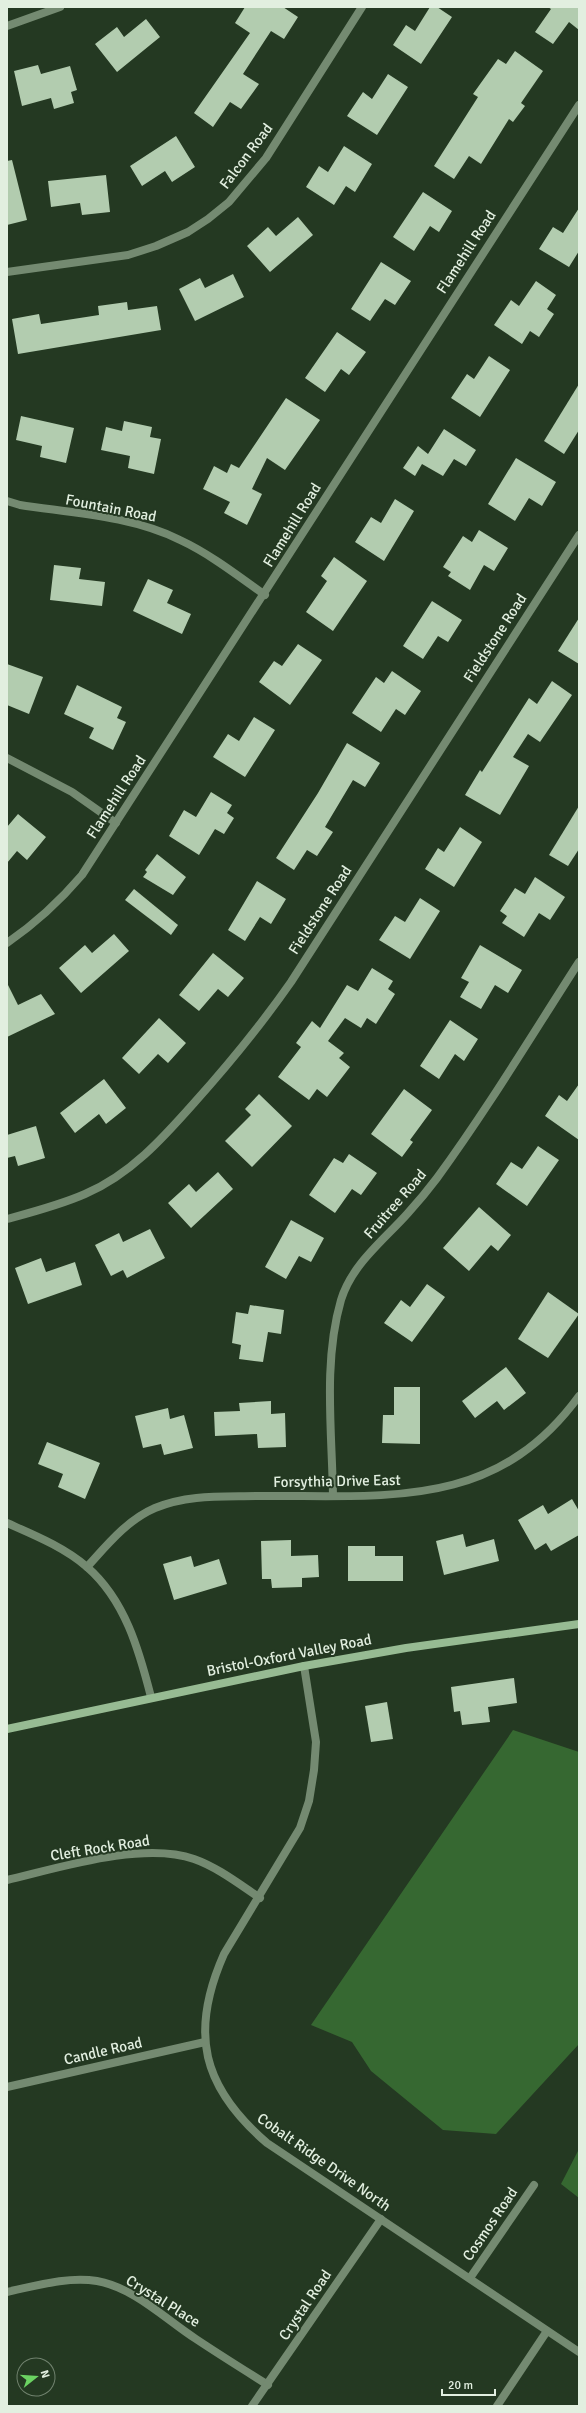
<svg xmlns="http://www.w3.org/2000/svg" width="586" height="2413" viewBox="0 0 586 2413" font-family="Signika,sans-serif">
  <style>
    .forest { fill: #366831 }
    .building { fill: #b2ccaf }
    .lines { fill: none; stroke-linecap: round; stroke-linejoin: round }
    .minor { stroke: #748a71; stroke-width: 8 }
    .secondary { stroke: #97bb93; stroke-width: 8 }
    .labels { text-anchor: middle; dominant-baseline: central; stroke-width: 4; stroke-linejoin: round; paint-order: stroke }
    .street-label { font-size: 15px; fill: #e2efe0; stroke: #243922 }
  </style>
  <rect width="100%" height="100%" fill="#243922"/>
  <g class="forest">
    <polygon points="513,1730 579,1752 579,2044 496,2134 443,2130 371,2071 352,2042 311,2025"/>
    <polygon points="579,2149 579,2198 561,2184"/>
  </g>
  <g class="building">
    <polygon points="245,7 283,7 298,17 284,39 271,31 243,74 259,84 241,109 230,102 213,127 194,113 250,33 235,23"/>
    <polygon points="430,7 437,7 452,17 421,64 393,45 406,25 415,31"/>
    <polygon points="548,7 579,7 579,30 569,22 553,44 535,32 551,9"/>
    <polygon points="146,19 160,37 117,72 95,44 117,27 124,37"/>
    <polygon points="515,51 543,71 521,103 525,106 513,122 509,119 481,164 469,156 454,179 434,166 478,97 473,94 498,59 506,64"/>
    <polygon points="38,65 41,74 70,66 77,90 71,92 74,103 54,109 51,98 22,106 14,71"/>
    <polygon points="388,74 408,87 377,135 347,116 363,92 372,99"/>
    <polygon points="176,136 195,167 172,182 165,171 142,186 130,166"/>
    <polygon points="344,146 372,164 355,192 346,186 334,205 306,187 319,166 328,172"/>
    <polygon points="12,160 27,220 7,225 7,161"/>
    <polygon points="106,175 110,212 82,215 80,203 51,207 48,181"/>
    <polygon points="423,192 452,211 439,232 430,226 414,251 393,237"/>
    <polygon points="579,208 579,251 569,267 539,249 553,227 563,233"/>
    <polygon points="298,217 313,235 270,272 247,246 268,227 276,236"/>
    <polygon points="381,262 411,281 395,305 385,299 370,321 351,309"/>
    <polygon points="233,274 244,297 195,321 179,289 200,278 205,288"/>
    <polygon points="536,281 556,295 547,309 554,314 539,337 530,331 522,344 494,325 511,300 519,306"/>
    <polygon points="127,302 128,310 157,306 161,330 18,354 12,319 39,314 41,324 99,315 98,306"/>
    <polygon points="337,332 366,352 349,375 341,369 325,392 305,378"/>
    <polygon points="489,356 510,370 480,417 451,398 467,374 474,379"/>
    <polygon points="579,384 579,430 564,454 544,441"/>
    <polygon points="286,398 320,420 285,470 267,458 252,489 262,494 247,525 224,513 230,502 203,489 214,466 227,473 231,464 239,468"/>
    <polygon points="21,416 74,428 66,463 40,457 42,446 16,440"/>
    <polygon points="124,421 152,427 150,437 161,439 154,474 128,468 130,456 101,450 106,427 122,431"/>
    <polygon points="444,429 476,450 466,466 454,459 443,476 422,464 415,476 403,468 418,446 428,454"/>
    <polygon points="516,458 556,482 542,506 529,498 515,521 488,504"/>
    <polygon points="395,499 414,511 384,561 355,542 371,517 381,523"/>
    <polygon points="479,530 508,548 494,571 484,565 470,590 448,576 451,572 443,567 463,536 472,542"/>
    <polygon points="334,557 367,581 333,631 306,612 327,581 321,576"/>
    <polygon points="54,565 81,568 79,579 105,582 102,606 50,600"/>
    <polygon points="148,579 173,590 167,603 191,614 182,634 133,611"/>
    <polygon points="432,601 462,620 448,642 438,636 423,659 403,646"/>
    <polygon points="579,618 579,664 558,651"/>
    <polygon points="298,644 322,660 290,705 259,682 274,661 282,666"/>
    <polygon points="7,664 43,677 29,714 7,705"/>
    <polygon points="392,671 421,691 405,715 396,709 381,732 352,713 376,677 384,683"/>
    <polygon points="552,681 572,695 540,742 528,734 513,757 529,766 500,815 465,795 480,770 482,772 529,698 537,704"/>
    <polygon points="77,685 122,707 117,718 126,722 113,750 89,738 94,728 64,714"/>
    <polygon points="254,717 275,730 245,777 213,757 228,734 239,741"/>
    <polygon points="347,743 380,763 365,787 353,780 325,827 333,832 317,856 307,850 294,870 276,858 318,793"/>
    <polygon points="211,792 232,805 227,813 234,818 224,834 215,829 199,855 169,836 184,810 196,817"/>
    <polygon points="579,806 579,849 568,866 549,855"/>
    <polygon points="18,814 46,837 27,860 17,851 7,863 7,827"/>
    <polygon points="460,827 482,842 454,887 425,869 438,848 444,852"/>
    <polygon points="157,854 186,877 173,895 143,877 147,872 145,870"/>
    <polygon points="535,877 565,897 550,920 539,913 524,937 502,923 507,916 500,911 515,888 525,894"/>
    <polygon points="257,881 286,899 271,924 260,917 245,941 228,930"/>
    <polygon points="134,889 178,925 171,935 125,900"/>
    <polygon points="420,898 440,911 410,959 379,940 395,916 405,922"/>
    <polygon points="114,934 129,951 81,993 59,968 85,945 92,953"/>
    <polygon points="480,945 522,970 508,993 495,985 481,1009 460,997 469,982 461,978"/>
    <polygon points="213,953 244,978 228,997 218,989 199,1011 179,995"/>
    <polygon points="372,968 393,981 388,989 395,994 376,1024 367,1018 361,1028 345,1018 328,1041 344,1053 339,1058 350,1067 327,1097 317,1089 309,1100 278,1077 301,1047 296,1043 312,1021 320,1028 347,985 358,991"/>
    <polygon points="7,983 18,1005 41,994 55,1014 7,1037"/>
    <polygon points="159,1018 186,1043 168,1063 158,1054 139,1074 122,1058"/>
    <polygon points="450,1020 478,1039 464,1061 455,1054 439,1079 420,1066"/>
    <polygon points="104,1079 126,1108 106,1124 99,1114 75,1133 60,1113"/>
    <polygon points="579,1084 579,1140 545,1116 559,1095 567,1101"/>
    <polygon points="404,1089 432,1110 410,1140 413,1142 402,1157 371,1134"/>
    <polygon points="259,1094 292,1126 252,1167 225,1141 251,1115 245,1109"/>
    <polygon points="36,1126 45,1158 18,1166 15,1156 7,1158 7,1135"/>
    <polygon points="538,1146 559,1160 527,1206 496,1184 511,1162 522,1169"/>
    <polygon points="349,1154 377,1173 361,1195 352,1189 335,1213 309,1195 334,1158 343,1163"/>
    <polygon points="218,1172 233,1189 191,1228 168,1203 189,1184 196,1192"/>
    <polygon points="479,1207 511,1235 498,1251 491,1245 469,1271 443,1248"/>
    <polygon points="291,1220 324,1238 311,1262 299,1256 286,1279 265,1267"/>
    <polygon points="150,1229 165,1258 127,1278 123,1270 111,1276 95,1245 119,1233 123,1242"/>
    <polygon points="41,1258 46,1272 75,1262 82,1285 28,1304 15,1268"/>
    <polygon points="427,1284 445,1297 412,1342 384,1323 401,1300 410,1307"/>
    <polygon points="548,1292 579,1314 548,1358 518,1339"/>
    <polygon points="250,1305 284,1310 281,1334 268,1332 263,1362 239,1359 241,1345 232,1343 236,1312 248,1314"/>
    <polygon points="506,1367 526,1393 504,1410 497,1401 475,1418 462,1401"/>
    <polygon points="394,1387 420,1387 420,1444 382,1443 383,1415 394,1415"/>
    <polygon points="271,1401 271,1414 285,1413 286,1447 258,1448 257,1434 215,1436 214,1412 240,1411 239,1403"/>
    <polygon points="168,1408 170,1419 184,1415 193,1448 164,1455 161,1444 143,1448 135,1416"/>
    <polygon points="47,1442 100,1463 85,1499 58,1487 63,1474 38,1464"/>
    <polygon points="572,1499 579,1511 579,1535 551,1551 546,1543 535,1550 518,1520 543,1505 548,1514"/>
    <polygon points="463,1534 466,1547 494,1539 499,1561 444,1575 436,1541"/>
    <polygon points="291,1540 291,1556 318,1555 319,1577 302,1578 302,1587 272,1588 271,1579 262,1579 261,1541"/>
    <polygon points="348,1546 375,1546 375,1556 403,1556 403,1581 348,1581"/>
    <polygon points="191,1556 194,1567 219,1559 227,1584 174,1600 163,1564"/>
    <polygon points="514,1678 517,1703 488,1707 490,1722 462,1725 460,1711 454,1712 451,1687"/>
    <polygon points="387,1702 393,1739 371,1742 365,1706"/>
  </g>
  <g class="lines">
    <g class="minor">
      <polyline points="7,26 60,7"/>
      <polyline points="7,272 128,255 156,246 188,232 208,219 229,202 266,158 362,7"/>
      <path d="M 7,501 L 20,505 C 73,513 132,516 180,540 C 210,554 237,575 265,595"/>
      <polyline points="7,758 72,792 116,823"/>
      <path d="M 7,943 C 36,923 59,902 82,875 L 579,105"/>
      <path d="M 7,1219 C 33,1212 60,1205 85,1194 C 130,1175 163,1138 194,1103 C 229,1064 261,1025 291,982 L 579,535"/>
      <path d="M 333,1496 C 332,1431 323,1362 341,1300 C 352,1264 384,1240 408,1213 C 418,1202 428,1190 437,1178 C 488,1108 532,1035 579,962"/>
      <path d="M 7,1523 C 34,1535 64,1547 87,1567 C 125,1600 139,1650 151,1697"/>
      <path d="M 87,1567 C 107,1545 127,1520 155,1508 C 189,1494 223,1497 259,1496 C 386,1495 495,1511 579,1396"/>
      <path d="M 304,1666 L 316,1742 L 314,1770 L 309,1801 L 300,1828 L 224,1954 C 189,2033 202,2087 267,2143 L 579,2352"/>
      <path d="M 7,1880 C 58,1868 143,1841 194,1859 C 217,1867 239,1884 260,1898"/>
      <polyline points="7,2087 205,2042"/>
      <polyline points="470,2278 534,2185"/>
      <path d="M 7,2292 C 35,2286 68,2276 97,2281 C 135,2288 165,2319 196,2339 C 220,2355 244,2370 268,2385"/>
      <polyline points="252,2406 381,2219"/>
      <polyline points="497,2406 547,2331"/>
    </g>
    <polyline class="secondary" points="7,1729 304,1666 406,1648 579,1624"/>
  </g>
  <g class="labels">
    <g class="street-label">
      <text transform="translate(246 156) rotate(-53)">Falcon Road</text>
      <text transform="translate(466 252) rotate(-57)">Flamehill Road</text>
      <text transform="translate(111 508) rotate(11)">Fountain Road</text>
      <text transform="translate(292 525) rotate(-58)">Flamehill Road</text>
      <text transform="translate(495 638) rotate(-57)">Fieldstone Road</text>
      <text transform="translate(116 797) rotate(-57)">Flamehill Road</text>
      <text transform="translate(320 910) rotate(-57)">Fieldstone Road</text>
      <text transform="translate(395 1204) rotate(-49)">Fruitree Road</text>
      <text transform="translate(337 1481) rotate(-1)">Forsythia Drive East</text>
      <text transform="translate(289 1655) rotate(-11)">Bristol-Oxford Valley Road</text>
      <text transform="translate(100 1848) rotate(-9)">Cleft Rock Road</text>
      <text transform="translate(103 2051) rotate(-13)">Candle Road</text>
      <text transform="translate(324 2162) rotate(35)">Cobalt Ridge Drive North</text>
      <text transform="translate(490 2224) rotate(-56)">Cosmos Road</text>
      <text transform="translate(163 2301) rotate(32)">Crystal Place</text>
      <text transform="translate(305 2305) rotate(-56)">Crystal Road</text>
    </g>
  </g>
  <rect width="586" height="2413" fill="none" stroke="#e2efe0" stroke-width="16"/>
  <g transform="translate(36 2377) rotate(73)"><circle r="19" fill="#243922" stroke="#70826e"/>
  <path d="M0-3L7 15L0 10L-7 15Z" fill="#6bd362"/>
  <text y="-6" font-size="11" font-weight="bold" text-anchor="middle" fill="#e2efe0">N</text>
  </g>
  <path d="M442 2389v6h53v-6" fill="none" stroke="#e2efe0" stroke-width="2"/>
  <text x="448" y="2389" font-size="12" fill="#e2efe0" stroke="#243922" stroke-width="3" paint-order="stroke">20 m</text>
</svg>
